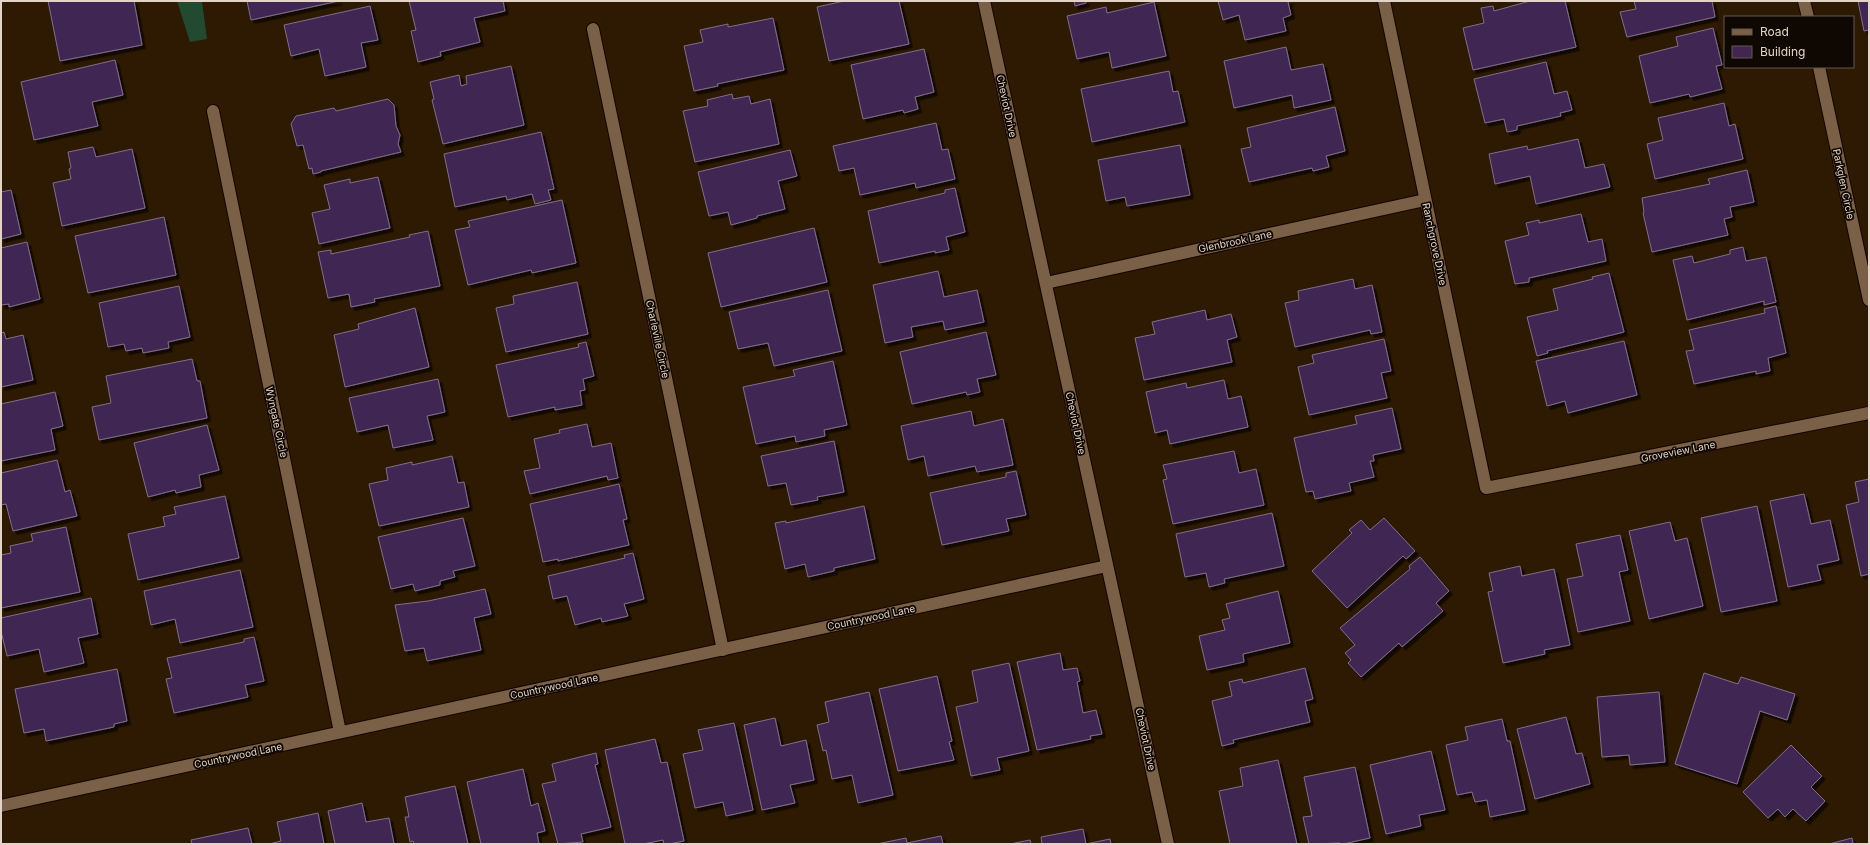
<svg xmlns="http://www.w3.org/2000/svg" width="1870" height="845" viewBox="0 0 1870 845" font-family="Inter,sans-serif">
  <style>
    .green { fill: #214a30 }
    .building { fill: #412652; stroke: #806e8c; filter: url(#shadow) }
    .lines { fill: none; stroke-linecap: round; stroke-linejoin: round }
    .minor-casing { stroke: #150400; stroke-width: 14 }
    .minor { stroke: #796047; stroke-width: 12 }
    .labels { text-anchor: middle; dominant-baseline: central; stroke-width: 3.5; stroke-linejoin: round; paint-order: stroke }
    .street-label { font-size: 10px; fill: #e3d4c7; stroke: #0f0701 }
  </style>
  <defs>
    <filter id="shadow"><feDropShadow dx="3.5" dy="3.5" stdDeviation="0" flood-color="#0009"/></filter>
  </defs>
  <rect width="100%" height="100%" fill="#2e1902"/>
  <polygon class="green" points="177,1 202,1 207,39 190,42"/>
  <g class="building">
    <polygon points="48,1 134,1 142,45 60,61"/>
    <polygon points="247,1 339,1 251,20"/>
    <polygon points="409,1 503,1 505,11 474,18 480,42 440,52 441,56 418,62 411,31 416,30"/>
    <polygon points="844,1 899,1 909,44 829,61 817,7"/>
    <polygon points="1074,1 1086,1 1086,3 1075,6"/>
    <polygon points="1218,1 1291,1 1288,2 1291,15 1283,18 1286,31 1245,40 1239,15 1223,20"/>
    <polygon points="1530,1 1565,1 1576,47 1473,70 1463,28 1484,23 1481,8 1493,6 1494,11"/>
    <polygon points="1634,1 1712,1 1715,17 1627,37 1620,12 1636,9"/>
    <polygon points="1858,1 1869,1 1869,30 1864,31"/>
    <polygon points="1154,2 1166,56 1112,68 1109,52 1077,59 1067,16 1106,7 1107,13"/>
    <polygon points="370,6 378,40 361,43 366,67 325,76 319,49 291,56 284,25"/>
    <polygon points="773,18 784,70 717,84 718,86 694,91 684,46 703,42 700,30 728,24 728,27"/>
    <polygon points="1713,28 1722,65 1716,66 1722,89 1690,97 1689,94 1650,103 1639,56 1678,46 1676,37"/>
    <polygon points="1286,47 1291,70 1323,64 1331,100 1294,108 1292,95 1234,108 1224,61"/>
    <polygon points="924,49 934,92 915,97 918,109 904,113 903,110 863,119 851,65"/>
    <polygon points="115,60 123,95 92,102 98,126 34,140 21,82"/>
    <polygon points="1546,62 1554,94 1567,91 1572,110 1560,113 1561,116 1517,126 1517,130 1507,132 1504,119 1485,123 1474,79"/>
    <polygon points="511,66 524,125 443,144 432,100 434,99 430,82 459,75 461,86 467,84 466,76"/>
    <polygon points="1169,71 1173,92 1178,91 1185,122 1092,142 1081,89"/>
    <polygon points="732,94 733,99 749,96 751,104 770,99 779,144 695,162 683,111 708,106 707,100"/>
    <polygon points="388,99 394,105 396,126 400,135 398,144 401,152 321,171 321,172 313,174 312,168 309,169 303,145 297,146 291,124 296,116 334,108 336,111"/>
    <polygon points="1724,103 1729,126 1735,124 1743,159 1655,179 1647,144 1663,140 1658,118"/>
    <polygon points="1335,107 1345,151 1326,156 1329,167 1313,171 1312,168 1249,182 1241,149 1251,147 1247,128"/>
    <polygon points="936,123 942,150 948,149 955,179 916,188 915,183 860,195 854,168 839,171 833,146"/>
    <polygon points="541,132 554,189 548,190 551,200 535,204 532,194 507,200 506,196 455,207 444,154"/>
    <polygon points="1578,139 1585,168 1604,164 1610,187 1536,204 1530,176 1495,184 1489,154 1527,146 1528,150"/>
    <polygon points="1180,145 1190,195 1127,206 1125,197 1106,201 1098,160"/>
    <polygon points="93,147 96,157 132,149 145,208 62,226 53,183 71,179 69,169 71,168 68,152"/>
    <polygon points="790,150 797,176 778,181 785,209 757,216 757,218 731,225 728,212 709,216 698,172"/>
    <polygon points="1747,170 1754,202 1730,207 1732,217 1724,219 1728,235 1652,252 1643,213 1644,212 1642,198 1710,184 1708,179"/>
    <polygon points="378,177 390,228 319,244 312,213 330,209 324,185 350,179 350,183"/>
    <polygon points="955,188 965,232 946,237 949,250 935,253 935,251 879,263 868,211 945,193 945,190"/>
    <polygon points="11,190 21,234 1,239 1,192"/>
    <polygon points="562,200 576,263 532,273 531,270 468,285 455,230 470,227 468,221"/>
    <polygon points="1581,214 1588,242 1602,239 1606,261 1529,278 1529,282 1515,284 1505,241 1529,235 1526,223 1539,220 1539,223"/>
    <polygon points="164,217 176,275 88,293 75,236"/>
    <polygon points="814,228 827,282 721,307 708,253"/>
    <polygon points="428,231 440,286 374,299 375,302 351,307 349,294 328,298 318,252 331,250 331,254 410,237 409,235"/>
    <polygon points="27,242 40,299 9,307 9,304 1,305 1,248"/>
    <polygon points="1743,247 1746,261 1766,257 1776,302 1764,305 1764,301 1687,320 1673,260 1692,256 1694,263 1730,254 1730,250"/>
    <polygon points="938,271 944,297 977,290 984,322 945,330 943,321 911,327 913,337 885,343 873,285"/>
    <polygon points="1609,273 1624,332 1547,351 1548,353 1537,356 1527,317 1558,310 1553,289 1593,279 1592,277"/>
    <polygon points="1353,279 1355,289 1372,285 1382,332 1371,334 1370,330 1295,347 1285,303 1299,300 1298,291"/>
    <polygon points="577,282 588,334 506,352 496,308 514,304 513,296"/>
    <polygon points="179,286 190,337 168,342 169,348 143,353 142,348 126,351 124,344 108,347 99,303"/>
    <polygon points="828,290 842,351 774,366 768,343 738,349 729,312"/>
    <polygon points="1776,306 1786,353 1768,358 1770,371 1756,374 1756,371 1694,384 1686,351 1694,350 1689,330 1765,313 1764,309"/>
    <polygon points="415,308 429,367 345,387 334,335 359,329 358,324"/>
    <polygon points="1205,310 1207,320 1231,314 1237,337 1227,340 1232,362 1144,380 1135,338 1155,334 1152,322"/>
    <polygon points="4,332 6,339 23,335 33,380 1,387 1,333"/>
    <polygon points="986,332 996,375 977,379 980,392 967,395 966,392 912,404 900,352"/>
    <polygon points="1384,339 1391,371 1381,373 1387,398 1309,415 1298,367 1314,363 1312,355"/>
    <polygon points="1624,341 1637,395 1568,413 1565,401 1547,406 1536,361"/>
    <polygon points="586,342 594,376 583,379 585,390 580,391 582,405 555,410 555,407 508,417 496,365 579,347 578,344"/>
    <polygon points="192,359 197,381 200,381 207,418 99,440 92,407 111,403 106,376"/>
    <polygon points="833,361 847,425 824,430 825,436 796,442 795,436 756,444 743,387 795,376 793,370"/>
    <polygon points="438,379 445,412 427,416 433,440 393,448 388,425 357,432 349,398"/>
    <polygon points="1224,380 1228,399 1241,396 1248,427 1170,444 1167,430 1155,433 1146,392 1186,383 1187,388"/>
    <polygon points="55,392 63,426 51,429 55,450 1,461 1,404"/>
    <polygon points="1392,408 1401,449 1373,455 1374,461 1370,461 1374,477 1349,483 1351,491 1315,499 1313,491 1306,492 1294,438 1357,424 1355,416"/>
    <polygon points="971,411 974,426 1003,419 1013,465 977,472 975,466 928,476 924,456 908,460 901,426"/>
    <polygon points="587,424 592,447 611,443 618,478 608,480 607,476 530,494 524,471 540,468 534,439 560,433 559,430"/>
    <polygon points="207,425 219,470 199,475 201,487 176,493 175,490 148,497 134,443"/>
    <polygon points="834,441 844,492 817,497 818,500 791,505 786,483 768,486 761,456"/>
    <polygon points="1234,451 1239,473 1256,469 1264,505 1173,524 1163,480 1167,479 1163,465"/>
    <polygon points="452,456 458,483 464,482 469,507 379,526 369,484 388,480 386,468 412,462 412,465"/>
    <polygon points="57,460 65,492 70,490 77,516 13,531 6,504 1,505 1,473"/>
    <polygon points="1016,471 1026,515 1006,519 1009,531 942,545 930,493 1006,477 1006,473"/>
    <polygon points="1869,479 1869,574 1861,576 1846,505 1859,502 1855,482"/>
    <polygon points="619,484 627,519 623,520 629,545 558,561 558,559 543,562 530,504"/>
    <polygon points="1804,494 1811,524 1830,520 1839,560 1817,565 1821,580 1788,587 1770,501"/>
    <polygon points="225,496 239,558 138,580 128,534 165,526 163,517 176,514 174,507"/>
    <polygon points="864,506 875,559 834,568 834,571 808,577 805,564 785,569 775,523 786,521 786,523"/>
    <polygon points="1757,506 1777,601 1721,612 1701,518"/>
    <polygon points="1272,513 1284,566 1224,579 1225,583 1209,587 1206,573 1185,577 1176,534"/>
    <polygon points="463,518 475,566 453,571 455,577 440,581 440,585 415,591 413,584 391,589 378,537"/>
    <polygon points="1384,518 1415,551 1406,559 1403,556 1347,608 1312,571 1352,533 1349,530 1361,520 1370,530"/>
    <polygon points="1670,522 1675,541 1687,538 1703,606 1649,619 1629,531"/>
    <polygon points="66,527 80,592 1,608 1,555 11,553 10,546 33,541 31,534"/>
    <polygon points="1620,535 1628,570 1619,572 1630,621 1578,632 1567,579 1583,576 1576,544"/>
    <polygon points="633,553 644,599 624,604 628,616 602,622 601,618 575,625 567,596 553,599 548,576 625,558 624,555"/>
    <polygon points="1420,557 1449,591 1436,603 1443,611 1402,647 1399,643 1361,677 1348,663 1351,660 1345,653 1355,645 1340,628 1410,569 1409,566"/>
    <polygon points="1520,566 1522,576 1554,569 1570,645 1544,650 1545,654 1503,663 1488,592 1493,591 1489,573"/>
    <polygon points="240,570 253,627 180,643 175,619 151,625 144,591"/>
    <polygon points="485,589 491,614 474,618 481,650 427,661 424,648 405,651 395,605 428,601"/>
    <polygon points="1278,591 1290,643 1243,654 1244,662 1207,670 1199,636 1225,630 1222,620 1230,618 1226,604"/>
    <polygon points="91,598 98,634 78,638 84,663 44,672 39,649 7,656 1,631 1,618"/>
    <polygon points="254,637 264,681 245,685 248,697 174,713 166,679 172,678 167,658 244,642 244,639"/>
    <polygon points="1060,653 1063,670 1077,668 1080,681 1077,682 1083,713 1096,710 1102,734 1090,736 1091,739 1037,750 1017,662"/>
    <polygon points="1009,663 1029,751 997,758 1000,770 971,776 956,707 978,702 972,671"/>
    <polygon points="1305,668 1313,699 1305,701 1310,722 1233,740 1234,743 1222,746 1212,701 1232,696 1229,682 1242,679 1243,683"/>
    <polygon points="117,669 127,721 114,724 114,727 46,741 44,729 24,733 15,689"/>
    <polygon points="1704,673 1738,684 1741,677 1795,694 1787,720 1760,711 1737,784 1675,764"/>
    <polygon points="937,676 952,741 949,742 954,760 898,771 879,689"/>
    <polygon points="869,692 893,795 858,803 852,775 832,779 826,750 823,751 817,725 829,722 825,702"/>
    <polygon points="1659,692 1665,762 1630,765 1629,755 1602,757 1597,697"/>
    <polygon points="1566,717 1576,754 1582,753 1590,784 1535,799 1517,729"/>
    <polygon points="775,718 781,746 806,740 814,780 790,785 795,803 762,810 744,725"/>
    <polygon points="1502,719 1507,741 1510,741 1525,810 1490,817 1487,800 1475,802 1472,792 1457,795 1446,745 1468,740 1465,727"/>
    <polygon points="734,723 753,810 726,816 723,802 695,808 683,754 703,750 698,730"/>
    <polygon points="655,739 661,763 667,762 684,841 669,844 664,844 663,840 643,844 625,844 605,750"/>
    <polygon points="1791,745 1822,776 1811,787 1825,801 1806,821 1793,809 1785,817 1778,809 1768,818 1743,792"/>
    <polygon points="1431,751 1445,810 1419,815 1421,826 1386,834 1370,765"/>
    <polygon points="596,753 598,764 595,765 611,827 581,834 583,842 558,844 542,784 556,781 552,764"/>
    <polygon points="1278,760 1297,844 1230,844 1219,791 1243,786 1240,768"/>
    <polygon points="1355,767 1370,838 1343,844 1339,843 1309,844 1303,817 1312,816 1304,777"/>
    <polygon points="523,769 531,806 538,803 545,831 537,833 539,844 481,844 467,782"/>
    <polygon points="455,786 468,844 414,844 413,841 410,842 405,817 409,817 405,797"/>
    <polygon points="362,803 366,822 389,818 394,844 335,844 328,811"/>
    <polygon points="318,813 324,844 269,844 281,841 277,822"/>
    <polygon points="248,828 252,844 192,844 191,840"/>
    <polygon points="1083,829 1086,844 1110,839 1111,844 1042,844 1041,837"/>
    <polygon points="941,836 943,844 877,844 906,838 907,843"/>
    <polygon points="1852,838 1853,844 1829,844"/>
    <polygon points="1030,840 1031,844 1010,844"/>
  </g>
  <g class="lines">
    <defs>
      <g id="minor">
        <polyline points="984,1 1168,844"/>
        <polyline points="1384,1 1486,488 1869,413"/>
        <polyline points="1804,1 1808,17"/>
        <polyline points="593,29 723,650"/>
        <polyline points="1819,67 1869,300"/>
        <polyline points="213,111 340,732"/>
        <polyline points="1046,283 1425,200"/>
        <polyline points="1,806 1107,566"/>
      </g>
    </defs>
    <use href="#minor" class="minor-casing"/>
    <use href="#minor" class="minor"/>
  </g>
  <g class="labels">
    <g class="street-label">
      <text transform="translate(1007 106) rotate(78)">Cheviot Drive</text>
      <text transform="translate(1844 184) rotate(78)">Parkglen Circle</text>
      <text transform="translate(1235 241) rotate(-12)">Glenbrook Lane</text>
      <text transform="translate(1435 244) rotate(78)">Ranchgrove Drive</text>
      <text transform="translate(658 339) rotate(78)">Charleville Circle</text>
      <text transform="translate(277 422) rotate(78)">Wyngate Circle</text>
      <text transform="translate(1076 423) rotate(78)">Cheviot Drive</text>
      <text transform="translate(1678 451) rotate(-11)">Groveview Lane</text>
      <text transform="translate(871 617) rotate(-12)">Countrywood Lane</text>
      <text transform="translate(554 686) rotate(-12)">Countrywood Lane</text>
      <text transform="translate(1146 739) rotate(78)">Cheviot Drive</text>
      <text transform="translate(238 755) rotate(-12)">Countrywood Lane</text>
    </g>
  </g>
  <rect width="1870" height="845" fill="none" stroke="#e3d4c7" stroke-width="4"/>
  <rect x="1724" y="16" width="130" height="52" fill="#0f0701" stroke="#645950"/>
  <rect x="1732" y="29" width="20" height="6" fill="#796047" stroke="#645950"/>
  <text x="1760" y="36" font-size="12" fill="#e3d4c7">Road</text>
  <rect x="1732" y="46" width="20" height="12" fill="#412652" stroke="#645950"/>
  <text x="1760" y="56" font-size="12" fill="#e3d4c7">Building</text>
</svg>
